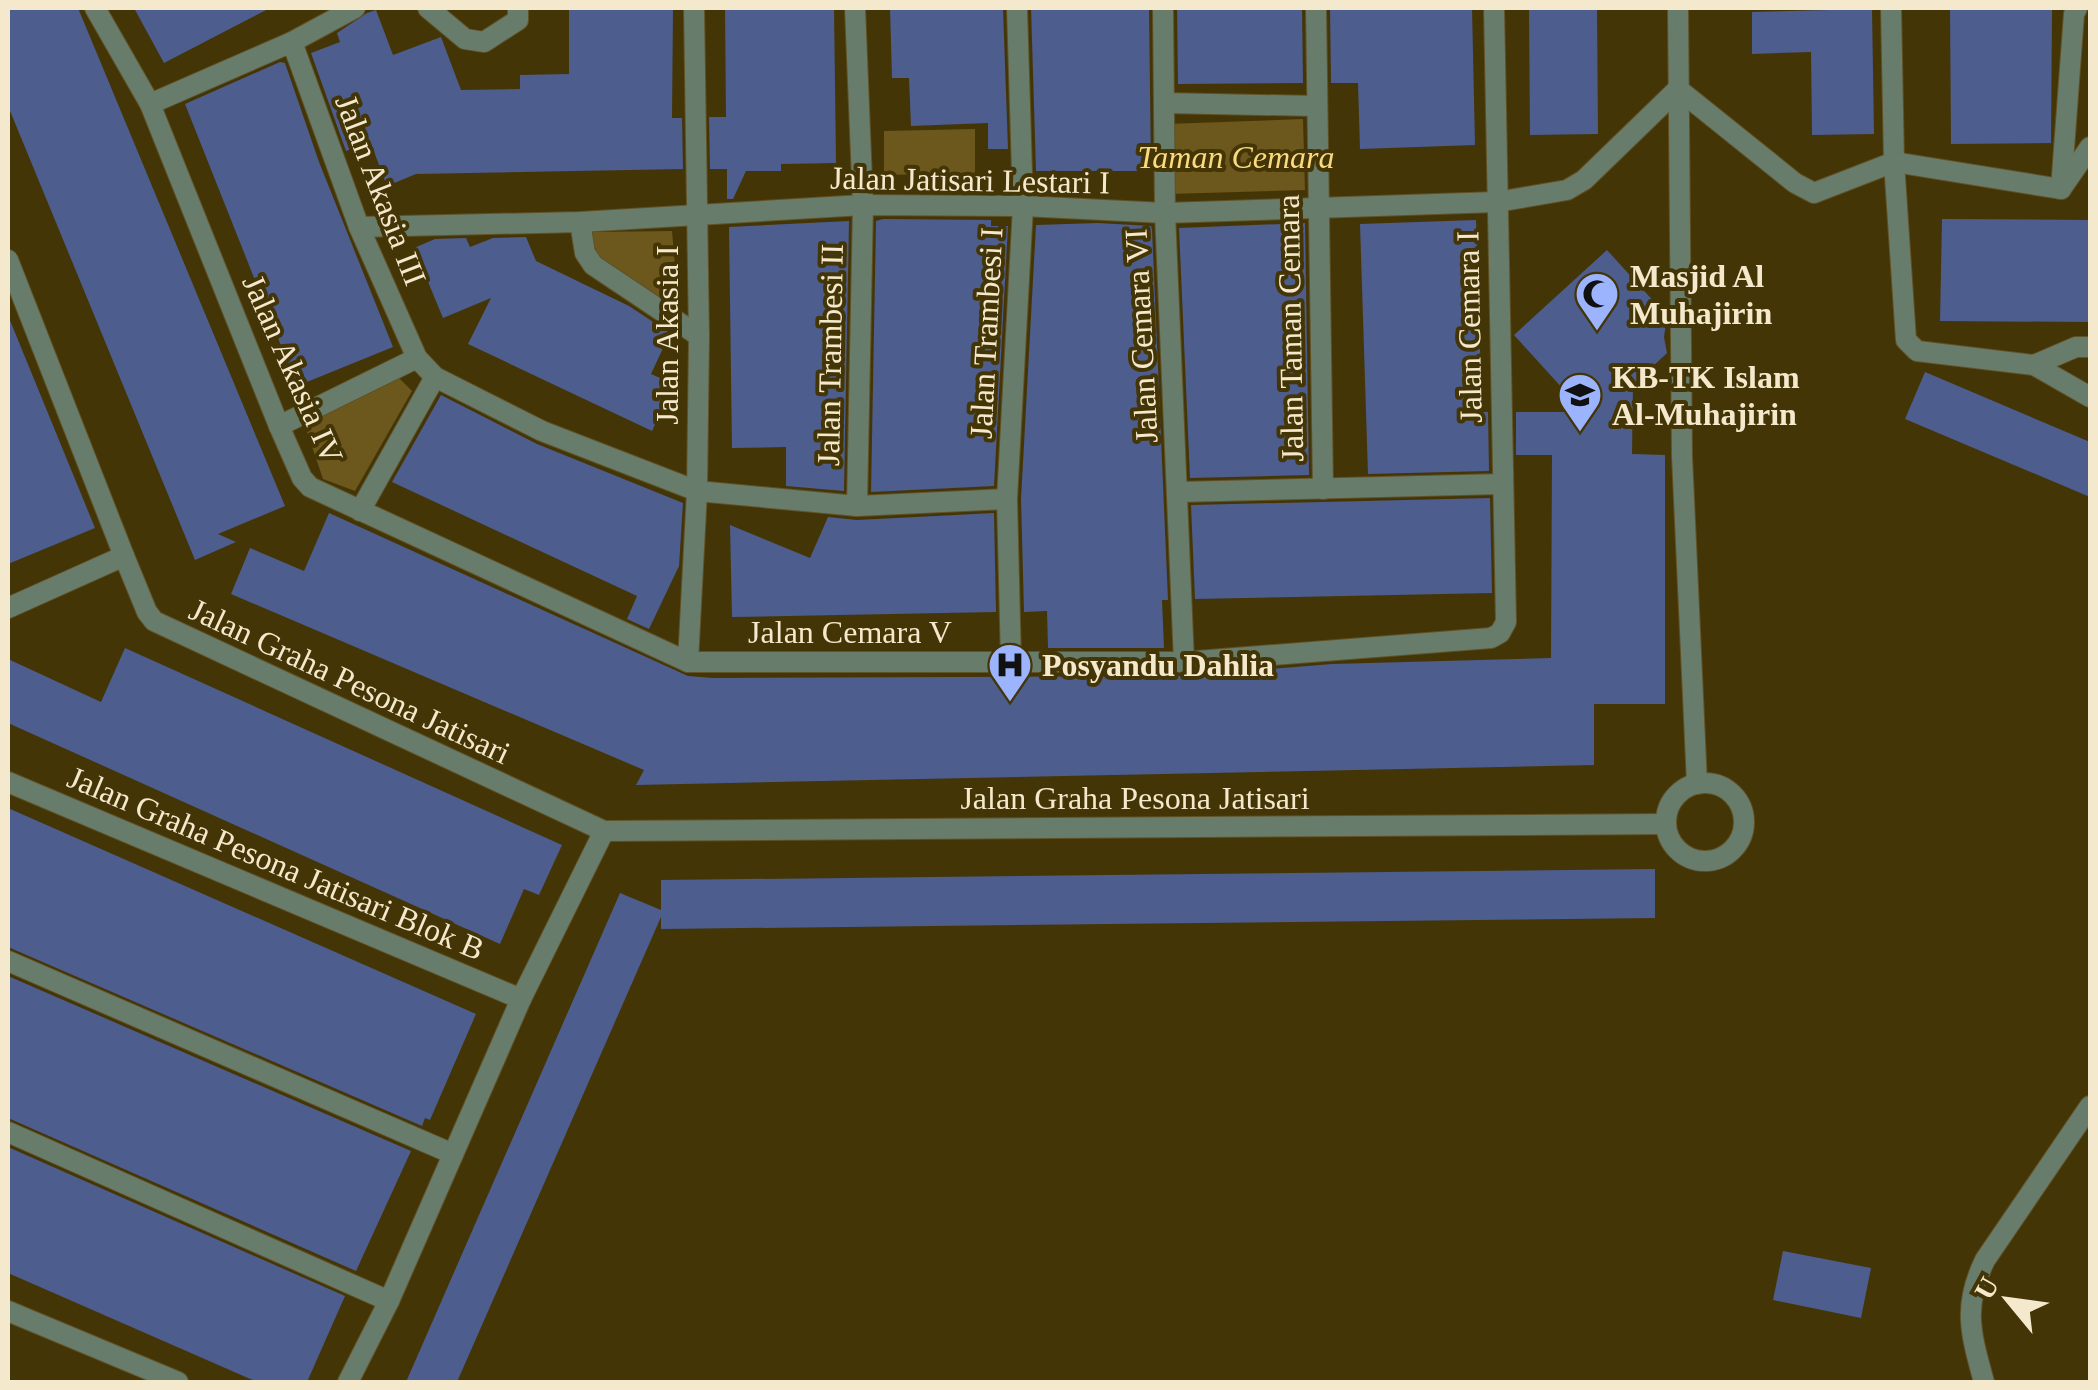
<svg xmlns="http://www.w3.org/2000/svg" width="2098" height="1390" viewBox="0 0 2098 1390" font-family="Georgia,serif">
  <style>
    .green { fill: #6c571c }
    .building { fill: #4d5d8d }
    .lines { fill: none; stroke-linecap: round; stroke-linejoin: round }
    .street-casing { stroke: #605227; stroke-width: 22 }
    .street { stroke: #687c6b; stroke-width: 20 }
    .labels { text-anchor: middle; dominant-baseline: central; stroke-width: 8; stroke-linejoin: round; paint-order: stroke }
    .park-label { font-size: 32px; font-style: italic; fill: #fbd97e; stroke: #443507 }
    .street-label { font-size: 32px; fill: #f4e9cc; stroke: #443507 }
    .poi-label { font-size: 32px; font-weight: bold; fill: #f4e9cc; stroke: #443507; text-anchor: start }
  </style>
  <rect width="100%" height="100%" fill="#443507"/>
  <g class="green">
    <polygon points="1303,119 1305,190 1169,194 1166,124"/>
    <polygon points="975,129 975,173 884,175 884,131"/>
    <polygon points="672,231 679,309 599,263 591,232"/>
    <polygon points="394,373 412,391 355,491 323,479 302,417"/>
  </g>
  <g class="building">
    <polygon points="8,8 78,8 285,506 218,534 236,542 195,560 8,106"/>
    <polygon points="134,8 270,8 164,63"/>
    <polygon points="569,8 673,8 672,118 682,118 683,169 416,174 387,186 370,141 346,151 311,53 340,42 337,33 367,13 376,10 393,55 441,37 461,90 520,89 520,75 569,74"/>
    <polygon points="725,8 834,8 836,163 781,164 781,171 746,171 733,199 727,199 727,169 710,169 709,117 726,117"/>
    <polygon points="890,8 1003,8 1008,149 988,149 988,123 911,126 909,78 892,78"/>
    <polygon points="1031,8 1149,8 1151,171 1036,171"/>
    <polygon points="1177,8 1302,8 1303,83 1178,84"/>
    <polygon points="1330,8 1472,8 1475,145 1360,149 1358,83 1331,83"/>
    <polygon points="1529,8 1597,8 1598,134 1530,135"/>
    <polygon points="1950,8 2052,8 2051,143 1951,144"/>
    <polygon points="1872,9 1874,134 1812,135 1811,52 1752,54 1752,12"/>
    <polygon points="280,62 285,63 319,162 393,347 297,386 185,104"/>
    <polygon points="883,219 991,220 991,226 1008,226 994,486 871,492 876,221"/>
    <polygon points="1942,219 2090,220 2090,322 1940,321"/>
    <polygon points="1476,220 1482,412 1488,412 1489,471 1368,474 1360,224"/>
    <polygon points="849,221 844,491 786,486 786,447 732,448 729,227"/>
    <polygon points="1098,223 1151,226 1152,229 1168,600 1162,600 1164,648 1048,648 1047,611 1024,612 1021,499 1036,225"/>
    <polygon points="1305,223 1309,475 1190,478 1179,228"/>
    <polygon points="526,237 536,261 629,306 670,333 651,374 674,384 652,431 468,344 491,298 443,318 414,248 435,239 466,238 470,247 493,238"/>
    <polygon points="1607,250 1667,316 1664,337 1667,353 1633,385 1632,454 1665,455 1665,704 1594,704 1594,765 636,785 644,770 231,594 250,548 304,571 329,513 688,676 713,678 1184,676 1332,664 1551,658 1552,455 1516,455 1516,412 1584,412 1514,335"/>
    <polygon points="9,318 95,528 8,564 8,319"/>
    <polygon points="1925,372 2090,442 2090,497 1905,419"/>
    <polygon points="441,395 537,444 683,503 679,566 649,629 627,619 637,596 392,482"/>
    <polygon points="1490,498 1492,593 1195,599 1191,505"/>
    <polygon points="994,513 996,612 732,617 730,525 810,558 828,517 857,520"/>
    <polygon points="125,648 562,845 539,895 524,889 500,944 8,723 8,659 101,702"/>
    <polygon points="8,808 476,1014 430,1120 425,1118 422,1126 8,947"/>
    <polygon points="1655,869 1655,918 661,929 661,917 457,1382 406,1382 620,893 661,910 661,880"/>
    <polygon points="8,976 411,1151 356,1271 8,1118"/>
    <polygon points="8,1147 345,1296 307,1382 257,1382 8,1273"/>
    <polygon points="1783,1251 1871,1268 1861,1318 1773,1300"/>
  </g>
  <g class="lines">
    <defs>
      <g id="street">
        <polyline points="95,8 150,104 279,426 302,478 310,487 688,662 1184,662 1491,638 1500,633 1506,622 1494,8"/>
        <polyline points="428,8 465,39 484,42 518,20 518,8"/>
        <polyline points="855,8 863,205 857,506"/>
        <polyline points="1163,8 1165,213 1184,662"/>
        <polyline points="1316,8 1323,489"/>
        <polyline points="1678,8 1682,456 1697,784"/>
        <polyline points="1891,8 1894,162 1906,340 1917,351 2034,365 2090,397"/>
        <polyline points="292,42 359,227 417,358 435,377 542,431 697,491 857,506 1007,499"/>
        <polyline points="1164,103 1316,106"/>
        <polyline points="150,104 292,42 355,8"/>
        <polyline points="2061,189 2074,14 2077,8"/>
        <polyline points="580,222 585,253 593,265 699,336"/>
        <polyline points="359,227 580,222 863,205 1023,206 1165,213 1497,202 1567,190 1584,180 1678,89 1795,183 1814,193 1894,162 2061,189 2090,147"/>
        <polyline points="8,260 124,556 147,612 154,621 604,831 1666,824"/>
        <polyline points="2034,365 2076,347 2090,347"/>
        <polyline points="279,426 417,358"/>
        <polyline points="1178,492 1502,484"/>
        <polyline points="360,511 435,377"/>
        <polyline points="8,608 124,556"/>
        <polyline points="688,662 697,491 699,336 694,8"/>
        <polyline points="1011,662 1007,499 1023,206 1017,8"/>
        <polyline points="8,782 521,999"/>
        <circle cx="1705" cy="822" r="39"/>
        <polyline points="8,961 453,1154"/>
        <polyline points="8,1132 389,1301"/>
        <polyline points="8,1311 178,1382"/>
        <polyline points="348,1382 389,1301 521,999 604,831"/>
        <path d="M 1984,1382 C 1971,1334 1962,1307 1985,1260 L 2090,1106"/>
      </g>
    </defs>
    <use href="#street" class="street-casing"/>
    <use href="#street" class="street"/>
  </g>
  <defs>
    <symbol id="mosque-pin" viewBox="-11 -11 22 30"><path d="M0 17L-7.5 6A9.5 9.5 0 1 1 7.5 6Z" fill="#9bb4fd" stroke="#443507"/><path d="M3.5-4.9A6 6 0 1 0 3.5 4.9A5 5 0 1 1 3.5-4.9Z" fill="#111"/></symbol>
    <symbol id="school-pin" viewBox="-11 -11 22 30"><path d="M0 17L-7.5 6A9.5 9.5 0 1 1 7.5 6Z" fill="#9bb4fd" stroke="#443507"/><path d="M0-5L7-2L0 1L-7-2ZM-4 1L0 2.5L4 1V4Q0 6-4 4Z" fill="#111"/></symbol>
    <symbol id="hospital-pin" viewBox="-11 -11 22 30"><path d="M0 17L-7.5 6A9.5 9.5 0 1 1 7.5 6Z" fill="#9bb4fd" stroke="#443507"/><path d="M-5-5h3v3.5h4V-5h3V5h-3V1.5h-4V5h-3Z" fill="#111"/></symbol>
  </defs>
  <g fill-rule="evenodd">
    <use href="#mosque-pin" x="1572" y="269" width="50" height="68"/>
    <use href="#school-pin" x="1555" y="370" width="50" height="68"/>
    <use href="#hospital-pin" x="985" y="640" width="50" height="68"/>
  </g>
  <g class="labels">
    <g class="park-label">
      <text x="1236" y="157">Taman Cemara</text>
    </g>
    <g class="street-label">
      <text transform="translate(970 180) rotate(1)">Jalan Jatisari Lestari I</text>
      <text transform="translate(381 190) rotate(69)">Jalan Akasia III</text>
      <text transform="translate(1469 327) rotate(-91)">Jalan Cemara I</text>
      <text transform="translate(1290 328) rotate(-91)">Jalan Taman Cemara</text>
      <text transform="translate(986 333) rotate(-87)">Jalan Trambesi I</text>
      <text transform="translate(667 335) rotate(-90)">Jalan Akasia I</text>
      <text transform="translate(1141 336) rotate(-93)">Jalan Cemara VI</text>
      <text transform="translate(830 355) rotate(-89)">Jalan Trambesi II</text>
      <text transform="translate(293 369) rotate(66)">Jalan Akasia IV</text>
      <text x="850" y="632">Jalan Cemara V</text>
      <text transform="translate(350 681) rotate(25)">Jalan Graha Pesona Jatisari</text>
      <text x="1135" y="798">Jalan Graha Pesona Jatisari</text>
      <text transform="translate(276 863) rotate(23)">Jalan Graha Pesona Jatisari Blok B</text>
    </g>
    <g class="poi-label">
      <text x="1630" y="276">Masjid Al<tspan x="1630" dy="37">Muhajirin</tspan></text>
      <text x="1612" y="377">KB-TK Islam<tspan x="1612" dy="37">Al-Muhajirin</tspan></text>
      <text x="1042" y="665">Posyandu Dahlia</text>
    </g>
  </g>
  <rect width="2098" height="1390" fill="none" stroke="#f4e9cc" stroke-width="20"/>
  <g transform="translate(2008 1300) rotate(299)" stroke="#443507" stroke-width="8" paint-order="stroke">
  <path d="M0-8L18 38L0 25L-18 38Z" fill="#f4e9cc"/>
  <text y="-15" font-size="28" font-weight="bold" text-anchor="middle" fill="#f4e9cc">U</text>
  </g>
</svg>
